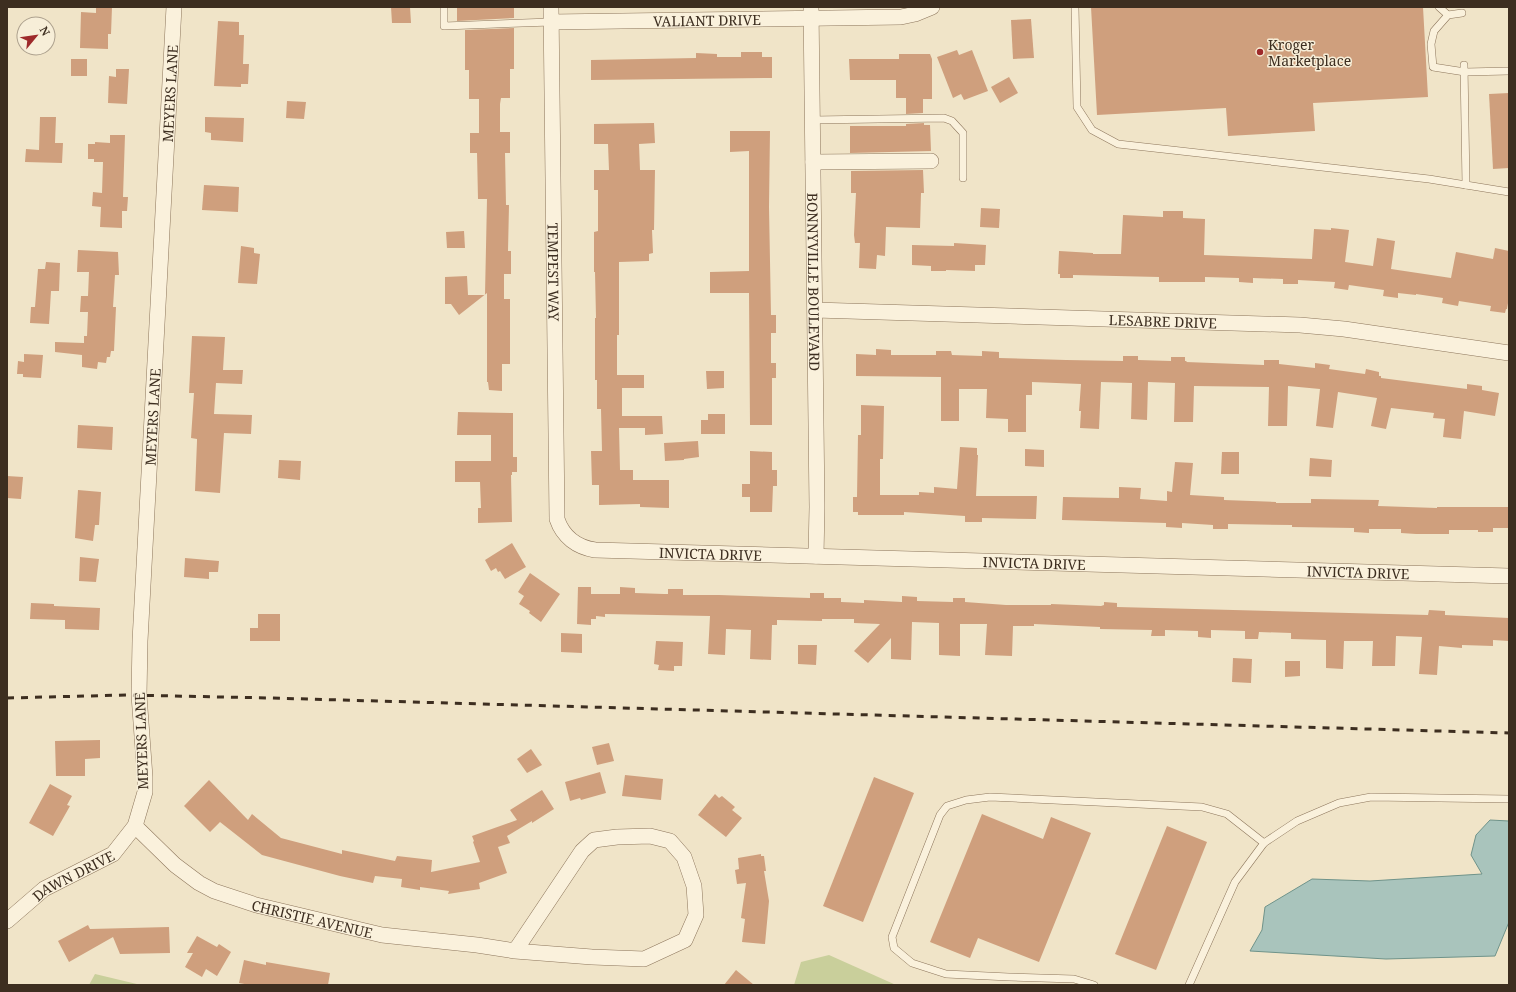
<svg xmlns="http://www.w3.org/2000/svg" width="1516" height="992" viewBox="0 0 1516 992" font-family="'Noto Serif',serif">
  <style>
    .green { fill: #c9cf9b }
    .water { fill: #a9c4bc; stroke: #6f938a }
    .building { fill: #cf9f7d }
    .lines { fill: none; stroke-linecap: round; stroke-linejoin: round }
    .lane-casing { stroke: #8d765c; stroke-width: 8 }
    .street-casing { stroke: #8d765c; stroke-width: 16 }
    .lane { stroke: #faf1dc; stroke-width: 7 }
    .street { stroke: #faf1dc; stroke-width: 15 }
    .rail { stroke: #3d2e20; stroke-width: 3; stroke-dasharray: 7 7; stroke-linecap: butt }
    .poi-dot { fill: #9e2a2b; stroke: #f7eed8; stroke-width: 1.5 }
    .labels { text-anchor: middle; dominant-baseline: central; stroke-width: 3; stroke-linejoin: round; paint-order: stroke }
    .street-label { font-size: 14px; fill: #3d2e20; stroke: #f7eed8 }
    .poi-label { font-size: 14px; fill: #3d2e20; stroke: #f7eed8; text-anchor: start }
  </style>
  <rect width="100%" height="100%" fill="#f0e4c8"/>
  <g class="green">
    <polygon points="829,955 896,985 794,985 801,962"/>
    <polygon points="95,974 141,985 89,985"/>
  </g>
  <polygon class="water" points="1490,820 1509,821 1509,922 1495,956 1386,959 1250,951 1262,930 1265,907 1312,879 1370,881 1482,874 1471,855 1476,835"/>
  <g class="building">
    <polygon points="96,7 112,7 111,34 108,34 108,49 80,48 81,12 96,13"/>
    <polygon points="391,7 410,7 411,23 392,23"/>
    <polygon points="457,7 514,7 514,18 457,21"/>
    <polygon points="1091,7 1423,7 1428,97 1313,103 1315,131 1228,136 1226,108 1097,115"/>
    <polygon points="1031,19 1034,58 1013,59 1011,20"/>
    <polygon points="218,21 239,22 239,35 244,35 243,64 249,64 248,84 241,84 241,87 214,86"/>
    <polygon points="514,28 514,69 510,69 510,98 501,98 500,104 500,132 510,132 510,153 505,153 506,205 509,205 508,251 511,251 511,274 504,274 504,299 510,299 510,364 502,364 502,391 489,390 488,382 487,382 487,293 459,315 451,304 445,304 445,277 467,276 468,295 485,295 487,199 478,199 477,153 470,153 470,133 479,133 479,99 469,99 469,70 465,70 465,30"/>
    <polygon points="957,50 959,55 972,50 988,91 964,100 961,94 953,98 937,57"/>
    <polygon points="741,52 762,52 762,57 772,57 772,78 591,80 591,60 696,58 696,53 717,54 717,57 741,57"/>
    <polygon points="899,54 930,54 932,59 932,99 923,99 923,113 906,114 906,98 896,98 896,80 850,80 849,59 899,59"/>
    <rect x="71" y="59" width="16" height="17"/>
    <polygon points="116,69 129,69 127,104 108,103 109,76 116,77"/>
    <polygon points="1009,77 1018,93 1000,103 991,87"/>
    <polygon points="1509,93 1509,168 1493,169 1489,94"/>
    <polygon points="287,101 306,102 304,119 286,118"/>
    <polygon points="40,117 56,117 55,143 63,143 62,163 25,162 26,149 39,150"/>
    <polygon points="205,117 244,118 243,142 211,140 211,133 205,132"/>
    <polygon points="654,123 655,143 639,144 640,170 655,170 654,230 652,230 653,253 649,254 649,261 619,262 619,335 617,335 617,375 644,375 644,388 622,388 622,416 662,416 663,434 645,435 645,428 619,428 620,470 633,470 633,480 669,480 669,508 640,507 640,504 599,505 599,485 592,485 591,451 602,451 601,409 597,409 597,380 595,380 595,318 596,318 595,272 594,272 594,232 598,231 598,190 594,190 594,170 609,170 608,144 594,144 594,124"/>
    <polygon points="924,123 924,125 930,125 931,151 850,153 850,126 906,126 906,124"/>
    <polygon points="730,131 770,131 769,207 771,315 776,315 776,333 771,333 771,363 776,363 776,378 772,378 772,425 750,425 749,293 710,293 710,272 749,271 749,151 730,152"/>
    <polygon points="110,135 125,135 123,197 128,197 127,211 122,211 122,228 100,227 101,207 92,206 93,192 102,193 103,162 94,162 94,159 88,159 88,144 95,144 95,142 110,143"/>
    <polygon points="923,170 924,193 921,193 920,228 886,227 885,256 877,255 876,269 859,268 860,243 855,243 854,235 856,193 851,193 851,171"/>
    <polygon points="204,185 239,187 238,212 202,210"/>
    <polygon points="981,208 1000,209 999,228 980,227"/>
    <polygon points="1163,211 1183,211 1183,218 1205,219 1204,255 1312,259 1314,229 1331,230 1331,228 1349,230 1345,262 1373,266 1377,238 1395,241 1391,269 1451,278 1456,252 1493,259 1495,248 1509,251 1509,297 1507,309 1506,309 1505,313 1490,311 1491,306 1459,301 1458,306 1442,303 1443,298 1416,294 1416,295 1398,293 1398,298 1383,296 1384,290 1349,285 1348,290 1334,288 1335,282 1298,280 1298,284 1283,284 1283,279 1253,278 1253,283 1239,282 1239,278 1205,277 1205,282 1159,282 1159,277 1073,275 1073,278 1060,278 1060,274 1058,274 1059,251 1093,253 1093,254 1121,254 1123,215 1163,217"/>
    <polygon points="464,231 465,248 447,248 446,232"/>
    <polygon points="954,243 986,245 985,265 975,265 975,271 946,270 946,271 931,271 931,266 912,265 912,245 954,246"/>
    <polygon points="241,246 254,248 254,253 260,254 257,284 238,283"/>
    <polygon points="78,250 118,252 119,275 115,275 113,307 116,307 114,351 111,351 110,357 107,357 106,363 98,362 97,369 82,367 82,355 55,352 55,342 84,343 84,336 87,336 88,312 80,312 81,296 88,296 89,272 77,272"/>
    <polygon points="46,262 60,263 59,291 51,291 49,324 30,323 31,307 35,307 38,269 45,269"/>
    <polygon points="192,336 225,337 223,370 243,370 242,384 216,383 214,414 252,415 251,434 224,433 220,493 195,491 197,441 197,439 191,438 194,393 189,393"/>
    <polygon points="876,349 891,350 891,355 936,355 936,351 951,351 952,355 982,356 982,351 999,352 999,358 1066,360 1123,361 1123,356 1138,356 1138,360 1171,361 1171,357 1185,357 1185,361 1187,361 1186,362 1264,365 1264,360 1279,360 1279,364 1315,368 1315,363 1330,365 1329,369 1365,374 1366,369 1379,372 1379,376 1381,376 1381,378 1467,389 1467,384 1482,386 1482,390 1499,393 1495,416 1464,411 1461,439 1443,437 1445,419 1433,418 1434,413 1391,408 1386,429 1371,426 1377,398 1338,392 1333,428 1316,426 1320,389 1288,386 1287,426 1268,426 1269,387 1194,386 1193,422 1174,422 1175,383 1148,382 1147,420 1131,419 1132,383 1101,382 1099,429 1080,428 1081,411 1079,411 1081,384 1032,382 1032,395 1026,395 1026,432 1008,432 1008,419 986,418 987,389 959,389 959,421 941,421 941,377 856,376 856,354 876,355"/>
    <polygon points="24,354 43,355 41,378 23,377 23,374 17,374 18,361 24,362"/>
    <polygon points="706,371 724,371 724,388 707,389"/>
    <polygon points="861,405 884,406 883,459 880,459 880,495 919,495 919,492 934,493 934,487 957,489 960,447 977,448 977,455 978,455 976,496 1037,496 1036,519 982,518 982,522 965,522 965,516 904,512 904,515 858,515 858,512 853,512 853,497 857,497 858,435 861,435"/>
    <polygon points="458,412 513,413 513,457 517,457 517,472 512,472 512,475 511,475 512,522 478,523 478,508 481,508 480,482 455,482 455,461 491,461 491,435 457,435"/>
    <polygon points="708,414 725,414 725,434 701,434 701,420 708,420"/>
    <polygon points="78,425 113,427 112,450 77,448"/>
    <polygon points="698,441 699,457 684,459 684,460 665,461 664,443"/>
    <polygon points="1025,449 1044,450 1044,467 1025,466"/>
    <polygon points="750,451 772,452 772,470 777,470 777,486 773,486 772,512 750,512 750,497 742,497 742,484 750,484"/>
    <polygon points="1222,452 1239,452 1239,474 1221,474"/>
    <polygon points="1310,458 1332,460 1331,477 1309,476"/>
    <polygon points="279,460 301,461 300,480 278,478"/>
    <polygon points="1175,462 1193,463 1190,495 1224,497 1224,500 1276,502 1276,503 1311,503 1311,499 1379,500 1378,506 1437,508 1437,507 1509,507 1509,528 1493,528 1493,532 1478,532 1478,530 1449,530 1449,534 1416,534 1401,533 1401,529 1369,529 1369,533 1354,532 1354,528 1292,527 1292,525 1228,524 1228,529 1213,529 1213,525 1182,523 1182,528 1166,527 1166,523 1062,520 1063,497 1119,498 1119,487 1141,488 1140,499 1167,501 1167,491 1172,492"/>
    <polygon points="7,476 23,477 21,499 7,498"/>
    <polygon points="78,490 101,492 99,525 95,525 93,541 75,538"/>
    <polygon points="512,543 526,567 505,579 500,571 498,572 496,568 491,571 485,560"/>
    <polygon points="80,557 99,559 96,582 79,581"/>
    <polygon points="185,558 219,561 218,572 209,572 209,579 184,577"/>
    <polygon points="530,573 560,594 541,622 529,613 530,611 519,604 524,596 518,592"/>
    <polygon points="578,587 591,587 591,594 620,594 620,587 635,588 635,593 664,594 668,594 668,589 683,589 683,595 719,595 810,598 810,593 824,593 824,598 841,598 841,602 864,603 864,600 902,602 902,596 917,597 917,601 953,602 953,598 965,598 965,602 1006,605 1051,605 1051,604 1101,606 1104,605 1104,602 1117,603 1117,607 1428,615 1429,610 1445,611 1445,615 1509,618 1509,641 1493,640 1493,646 1462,645 1462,648 1439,646 1437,675 1419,674 1422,637 1396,636 1395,666 1372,666 1373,641 1344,641 1343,669 1326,668 1326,640 1291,639 1291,633 1259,632 1258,639 1245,639 1245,631 1211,630 1211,638 1198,637 1198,631 1165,630 1165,636 1151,636 1152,630 1100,629 1100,627 1034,624 1034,626 1013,626 1012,656 985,655 987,624 960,624 960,656 939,655 939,623 912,622 911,660 891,659 891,638 868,663 854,651 880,624 854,623 854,619 822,619 822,621 777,620 777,625 772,625 771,660 750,659 751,630 726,629 725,655 708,654 710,616 605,614 605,617 596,616 596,619 591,619 591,625 577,624"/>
    <polygon points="31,603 54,604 54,606 100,608 99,630 65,629 65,620 30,619"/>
    <polygon points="258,614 280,614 280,641 250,641 250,628 258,628"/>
    <polygon points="561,633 582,634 582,653 561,652"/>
    <polygon points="656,641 683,642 682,666 674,666 674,671 658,670 659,665 654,664"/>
    <polygon points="798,645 817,645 816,665 798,664"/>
    <polygon points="1233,658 1252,659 1251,683 1232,682"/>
    <polygon points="1285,661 1300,661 1300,676 1285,677"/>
    <polygon points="100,740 100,758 85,759 85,776 56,776 55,741"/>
    <polygon points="609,743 614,761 597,765 592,747"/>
    <polygon points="531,749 542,765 527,773 517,759"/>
    <polygon points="600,772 606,793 581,800 580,798 570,801 565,782"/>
    <polygon points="625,775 663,779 661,800 622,796"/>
    <polygon points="874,777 914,793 863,922 823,906"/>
    <polygon points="209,780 248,820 252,814 281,838 342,854 342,850 395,861 397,856 432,860 431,872 480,862 473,842 474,841 472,836 517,820 510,810 542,790 554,809 532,823 532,821 507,836 510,843 498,847 507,873 479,883 480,889 448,894 449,891 420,887 420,890 401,887 402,879 375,876 373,883 340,876 262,855 220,822 210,832 184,806"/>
    <polygon points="50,784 72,796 67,805 70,806 53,836 29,823"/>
    <polygon points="715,794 719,798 722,796 735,807 732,810 742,818 726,837 698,815"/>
    <polygon points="982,814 1043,839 1051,817 1091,833 1039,962 978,938 970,958 930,942"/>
    <polygon points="1167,826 1207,842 1156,970 1115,954"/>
    <polygon points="761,854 761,856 764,856 766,871 764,871 769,901 765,944 742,942 745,919 741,918 746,883 737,884 735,870 739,869 738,858"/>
    <polygon points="88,925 90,929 169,927 170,953 120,954 113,937 69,962 58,941"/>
    <polygon points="197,936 217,947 219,944 231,952 217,976 206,969 202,977 185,967 193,953 187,953"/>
    <polygon points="244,960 266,965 266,962 330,973 328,985 250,985 239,983"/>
    <polygon points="736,970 754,985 724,985"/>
  </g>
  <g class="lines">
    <defs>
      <g id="lane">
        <polyline points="444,7 444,26 551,22"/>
        <polyline points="1075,7 1077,107 1092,130 1118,144 1429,179 1509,192"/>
        <polyline points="1439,7 1448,15"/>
        <polyline points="1462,13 1448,15 1434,31 1431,44 1433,67 1465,72 1509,71"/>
        <polyline points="1464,65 1466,185"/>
        <polyline points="813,120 944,118 952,121 963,133 963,178"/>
        <polyline points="1094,985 1074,979 1009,977 946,974 912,963 894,948 892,937 940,815 947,806 966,800 990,797 1202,807 1227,814 1264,843"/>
        <polyline points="1189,985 1235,882 1264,843 1297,821 1339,803 1371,797 1509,799"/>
      </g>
      <g id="street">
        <path id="s1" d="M 551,7 L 557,519 C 563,537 577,547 595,550 L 1509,576"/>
        <path id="s2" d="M 811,7 L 817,507 L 816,556"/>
        <path id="s3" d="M 551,22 L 901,17 L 915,14 L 932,7"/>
        <polyline points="813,162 931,161"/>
        <path id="s4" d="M 815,310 L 1300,325 L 1344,329 L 1509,353"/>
        <path id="s5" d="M 135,826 L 175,865 L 199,883 L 214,891 L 256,905 L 382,935 L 477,945 L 515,951 L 592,957 L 644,959 L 685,940 L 696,915 L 694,886 L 684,857 L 670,841 L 650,836 L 617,837 L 594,840 L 582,851 L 515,951"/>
        <path id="s6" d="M 7,921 L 44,889 L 113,854 L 135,826 L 145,792 L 145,777 L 139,695 L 140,641 L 174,7"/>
      </g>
    </defs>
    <use href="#lane" class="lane-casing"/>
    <use href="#street" class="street-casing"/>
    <use href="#lane" class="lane"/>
    <use href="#street" class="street"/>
    <polyline class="rail" points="7,698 126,695 271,698 1509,733"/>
  </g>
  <circle class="poi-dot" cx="1260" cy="52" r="4"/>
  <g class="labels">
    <g class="street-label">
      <text stroke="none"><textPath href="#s3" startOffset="156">VALIANT DRIVE</textPath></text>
      <text stroke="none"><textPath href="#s6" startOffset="897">MEYERS LANE</textPath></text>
      <text stroke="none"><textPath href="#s1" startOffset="265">TEMPEST WAY</textPath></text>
      <text stroke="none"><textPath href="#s2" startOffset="275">BONNYVILLE BOULEVARD</textPath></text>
      <text stroke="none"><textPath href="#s4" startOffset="348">LESABRE DRIVE</textPath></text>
      <text stroke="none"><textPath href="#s6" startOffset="573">MEYERS LANE</textPath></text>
      <text stroke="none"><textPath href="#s1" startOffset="679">INVICTA DRIVE</textPath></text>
      <text stroke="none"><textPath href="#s1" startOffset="1003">INVICTA DRIVE</textPath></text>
      <text stroke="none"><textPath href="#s1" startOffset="1327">INVICTA DRIVE</textPath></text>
      <text transform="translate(141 741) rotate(-92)">MEYERS LANE</text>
      <text stroke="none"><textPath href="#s6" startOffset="81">DAWN DRIVE</textPath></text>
      <text stroke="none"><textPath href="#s5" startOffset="205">CHRISTIE AVENUE</textPath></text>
    </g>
    <g class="poi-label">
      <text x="1268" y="44">Kroger<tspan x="1268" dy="16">Marketplace</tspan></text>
    </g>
  </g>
  <rect width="1516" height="992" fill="none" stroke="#3d2e20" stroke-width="16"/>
  <g transform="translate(36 36) rotate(61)"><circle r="19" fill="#f7eed8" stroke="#ada18e"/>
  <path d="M0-3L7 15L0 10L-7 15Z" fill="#9e2a2b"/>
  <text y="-6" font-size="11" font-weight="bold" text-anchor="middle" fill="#3d2e20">N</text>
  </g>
</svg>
